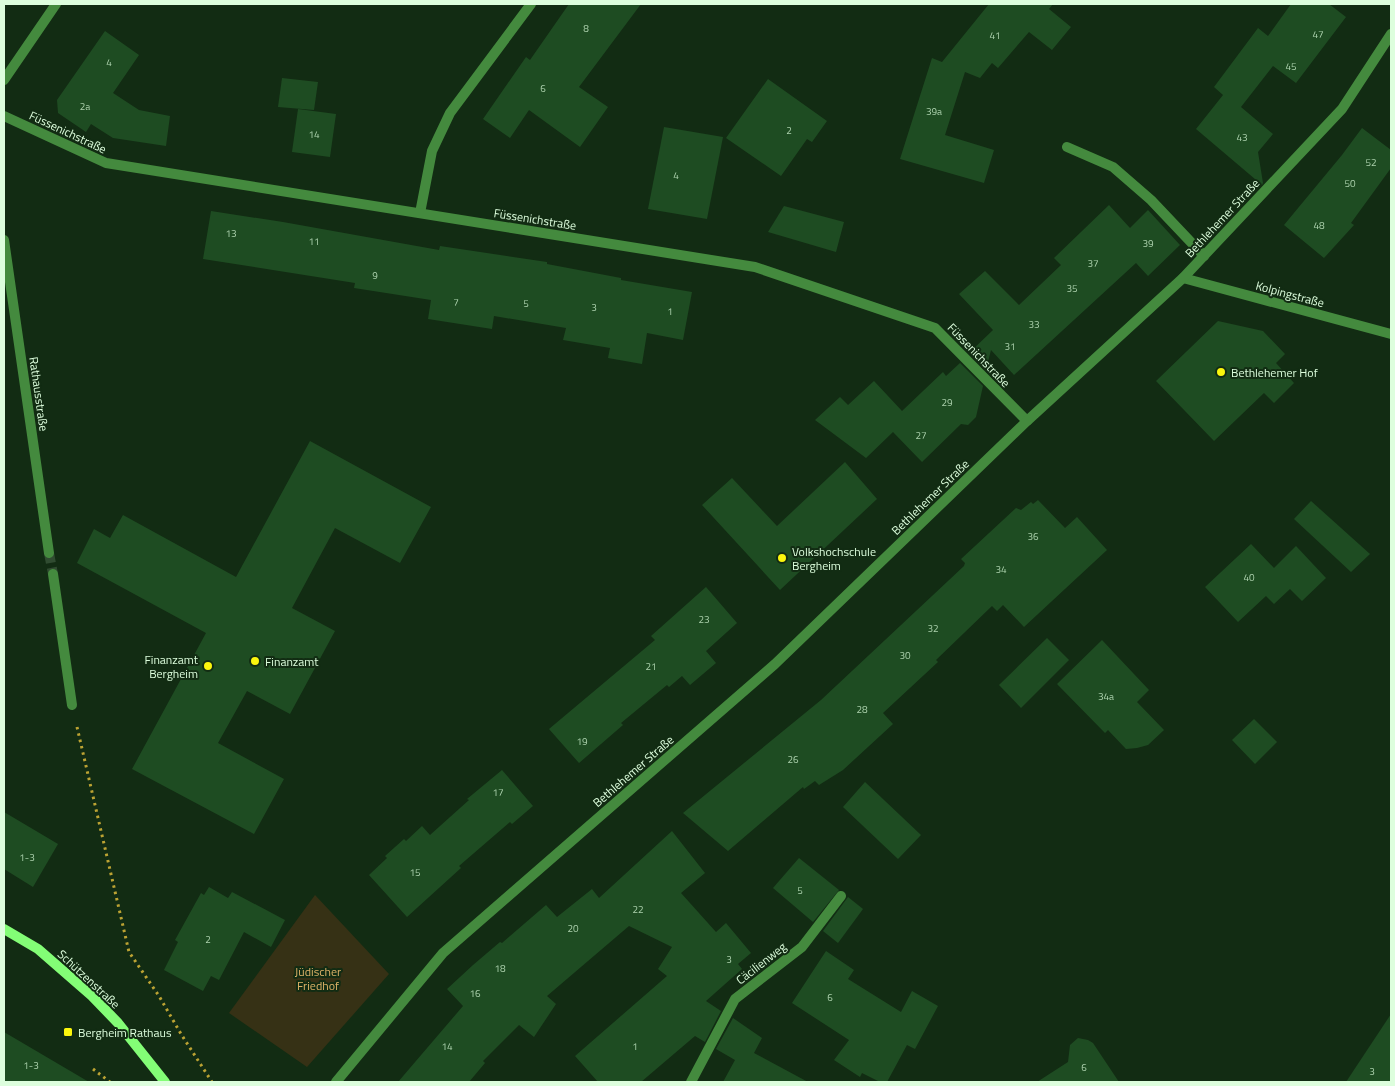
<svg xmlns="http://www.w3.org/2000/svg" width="1395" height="1086" viewBox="0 0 1395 1086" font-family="'Titillium Web',sans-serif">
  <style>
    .green { fill: #363115 }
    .building { fill: #1e4c22 }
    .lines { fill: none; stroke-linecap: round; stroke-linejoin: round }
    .street-tunnel { stroke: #304c31; stroke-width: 10; stroke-dasharray: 10 5; stroke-linecap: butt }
    .path { stroke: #bca333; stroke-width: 3; stroke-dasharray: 2.5 4; stroke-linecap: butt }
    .lane { stroke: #448a3e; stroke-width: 10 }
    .street { stroke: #448a3e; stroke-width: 10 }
    .secondary { stroke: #83fd76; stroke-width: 10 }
    .poi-dot { fill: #fbf60d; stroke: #122c13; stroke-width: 2 }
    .labels { text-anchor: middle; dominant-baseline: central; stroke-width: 4; stroke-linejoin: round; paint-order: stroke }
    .number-label { font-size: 10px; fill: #add2ae }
    .street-label { font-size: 12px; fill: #ddfedd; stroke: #122c13 }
    .poi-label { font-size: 12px; fill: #ddfedd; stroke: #122c13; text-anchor: start }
    .park-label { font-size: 12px; fill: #dfb368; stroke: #122c13 }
  </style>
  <rect width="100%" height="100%" fill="#122c13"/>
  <polygon class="green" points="315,895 389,974 307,1067 229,1013"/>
  <g class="building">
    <polygon points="569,4 641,4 579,87 608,107 580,147 529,110 510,138 483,119 526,57 530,60"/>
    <polygon points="989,4 1053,4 1049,9 1071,27 1052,50 1029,32 998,68 992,63 980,78 965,72 945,135 994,150 984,183 900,159 932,58 942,62"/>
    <polygon points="1291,4 1329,4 1346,17 1296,83 1273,66 1241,107 1273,134 1258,152 1263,183 1262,185 1196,129 1223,95 1214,87 1258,28 1268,36"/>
    <polygon points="105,31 139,55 113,93 139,110 170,116 166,146 113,138 91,124 86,132 58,113 57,100"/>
    <polygon points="282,78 318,82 314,110 278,107"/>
    <polygon points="768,79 827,121 812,142 807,139 781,176 726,138"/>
    <polygon points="298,109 336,114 330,157 292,152"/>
    <polygon points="664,127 723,137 707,219 648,209"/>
    <polygon points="1362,128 1391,150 1391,168 1351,223 1354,225 1324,258 1284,225 1342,155"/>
    <polygon points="1109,205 1130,228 1148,210 1180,245 1148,276 1136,263 1014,375 991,350 986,370 969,353 993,330 959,294 985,271 1019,305 1061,265 1054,258"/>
    <polygon points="784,206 844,222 836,252 768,232"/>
    <polygon points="211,211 283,222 439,250 440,246 547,262 547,264 621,278 621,280 692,292 683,340 647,333 642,364 608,358 610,348 563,340 566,328 494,316 492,329 428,319 431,300 354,288 355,283 203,259"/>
    <polygon points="1218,321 1263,331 1285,354 1276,363 1294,383 1274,403 1264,393 1214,441 1156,381"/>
    <polygon points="960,363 983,386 976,417 968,425 961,424 922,462 893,432 866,458 815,420 840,397 848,405 874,381 902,411 943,372 946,376"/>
    <polygon points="310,441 431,507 400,563 335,528 292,608 335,631 290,714 247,691 218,743 284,779 254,834 132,769 206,633 77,563 94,529 110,538 123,515 236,577"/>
    <polygon points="845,462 877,499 780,590 702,505 732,478 777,526"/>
    <polygon points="1038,500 1065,528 1077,517 1107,550 1024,627 1003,605 997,611 992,606 936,660 938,662 883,713 893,724 843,770 819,785 815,781 804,789 803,787 728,851 683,813 821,700 964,566 965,563 961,559 1016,508 1021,510 1031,502 1033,504"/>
    <polygon points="1311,501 1370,554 1351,572 1294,519"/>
    <polygon points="1251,544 1274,568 1296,546 1326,578 1302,601 1290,589 1274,604 1266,596 1238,622 1205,587"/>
    <polygon points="706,587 737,623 706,651 716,663 690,685 682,676 669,687 667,685 621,723 623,725 579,763 549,729 655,640 651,636"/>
    <polygon points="1047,638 1069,660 1021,708 999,685"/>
    <polygon points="1102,640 1149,690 1137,702 1164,730 1148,745 1137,748 1126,749 1108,730 1105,733 1057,684"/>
    <polygon points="1254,719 1277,742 1255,764 1232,740"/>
    <polygon points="502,770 533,806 512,824 510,822 459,866 461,868 407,917 369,875 387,858 385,856 404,839 406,841 422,826 430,835 469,800 467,799"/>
    <polygon points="865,782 921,835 898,859 843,807"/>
    <polygon points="4,812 58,844 33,887 4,869"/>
    <polygon points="672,831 705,873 681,893 716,932 726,923 751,953 738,964 742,969 706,1001 721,1011 705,1042 695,1036 641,1082 598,1082 575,1056 667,976 658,969 672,947 629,926 547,996 556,1004 534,1037 519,1025 483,1061 485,1063 469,1082 398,1082 463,1006 447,989 473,965 500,942 502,943 546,905 557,917 592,889 599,898"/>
    <polygon points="799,858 839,890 813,922 773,888"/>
    <polygon points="209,887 228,898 232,892 285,920 271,947 244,932 219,980 211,976 203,991 164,970 178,942 175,940 201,893 204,895"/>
    <polygon points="848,897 863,909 838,943 823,931"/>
    <polygon points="826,951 854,970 848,979 901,1012 912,991 938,1006 915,1049 907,1045 887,1082 880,1082 862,1073 860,1077 834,1060 849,1040 792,1003"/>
    <polygon points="1391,1014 1391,1082 1346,1082"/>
    <polygon points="733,1018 762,1038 754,1053 808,1082 723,1082 735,1060 716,1049"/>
    <polygon points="4,1032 89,1082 4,1082"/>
    <polygon points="1078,1038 1088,1040 1093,1043 1119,1082 1037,1082 1068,1062 1070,1045"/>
  </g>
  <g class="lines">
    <polyline class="street-tunnel" points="49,553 53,574"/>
    <g class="path">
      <polyline points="77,727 129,952 159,996 181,1034 212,1082"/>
      <polyline points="93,1069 110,1082"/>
    </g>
    <g class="lane">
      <polyline points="1067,147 1113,167 1151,200 1204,256"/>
      <polyline points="420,213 432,151 450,113 531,4"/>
    </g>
    <g class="street">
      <polyline points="4,80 56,4"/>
      <polyline points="4,116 106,163 755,267 935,328 1027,421"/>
      <polyline points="4,240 49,553"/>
      <polyline points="1183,278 1391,334"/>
      <polyline points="53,574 72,705"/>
      <polyline points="336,1082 443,953 775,664 1027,421 1183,278 1342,109 1391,34"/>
      <polyline points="691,1082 735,999 802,947 841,896"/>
    </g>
    <polyline class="secondary" points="4,929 38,949 92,996 118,1023 165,1082"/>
  </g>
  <g class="poi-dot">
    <circle cx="1221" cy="372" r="5"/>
    <circle cx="782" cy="558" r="5"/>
    <circle cx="255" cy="661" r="5"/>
    <circle cx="208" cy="666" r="5"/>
    <rect x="63" y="1027" width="10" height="10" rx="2.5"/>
  </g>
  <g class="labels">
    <g class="number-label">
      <text x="586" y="28">8</text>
      <text x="1318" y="34">47</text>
      <text x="995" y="35">41</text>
      <text x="109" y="62">4</text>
      <text x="1291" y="66">45</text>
      <text x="543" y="88">6</text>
      <text x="85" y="106">2a</text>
      <text x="934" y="111">39a</text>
      <text x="789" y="130">2</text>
      <text x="314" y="134">14</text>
      <text x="1242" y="137">43</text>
      <text x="1371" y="162">52</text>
      <text x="676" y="175">4</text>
      <text x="1350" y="183">50</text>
      <text x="1319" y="225">48</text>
      <text x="231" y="233">13</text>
      <text x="314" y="241">11</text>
      <text x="1148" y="243">39</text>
      <text x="1093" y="263">37</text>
      <text x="375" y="275">9</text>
      <text x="1072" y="288">35</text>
      <text x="456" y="302">7</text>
      <text x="526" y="303">5</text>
      <text x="594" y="307">3</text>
      <text x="670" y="311">1</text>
      <text x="1034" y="324">33</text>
      <text x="1010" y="346">31</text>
      <text x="947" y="402">29</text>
      <text x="921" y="435">27</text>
      <text x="1033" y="536">36</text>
      <text x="1001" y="569">34</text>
      <text x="1249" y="577">40</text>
      <text x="704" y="619">23</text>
      <text x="933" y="628">32</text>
      <text x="905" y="655">30</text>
      <text x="651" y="666">21</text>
      <text x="1106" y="696">34a</text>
      <text x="862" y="709">28</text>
      <text x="582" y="741">19</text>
      <text x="793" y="759">26</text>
      <text x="498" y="792">17</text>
      <text x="27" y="857">1-3</text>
      <text x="415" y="872">15</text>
      <text x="800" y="890">5</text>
      <text x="638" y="909">22</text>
      <text x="573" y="928">20</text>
      <text x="208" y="939">2</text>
      <text x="729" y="959">3</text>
      <text x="500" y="968">18</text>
      <text x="475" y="993">16</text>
      <text x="830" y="997">6</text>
      <text x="447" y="1046">14</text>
      <text x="635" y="1046">1</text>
      <text x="31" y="1065">1-3</text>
      <text x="1084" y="1067">6</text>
      <text x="1372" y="1071">3</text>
    </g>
    <g class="street-label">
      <text transform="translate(68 132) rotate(25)">Füssenichstraße</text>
      <text transform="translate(1222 218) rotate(-47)">Bethlehemer Straße</text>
      <text transform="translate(535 219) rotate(9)">Füssenichstraße</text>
      <text transform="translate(1290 294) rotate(15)">Kolpingstraße</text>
      <text transform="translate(979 355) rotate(46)">Füssenichstraße</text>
      <text transform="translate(39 394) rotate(82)">Rathausstraße</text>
      <text transform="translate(930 497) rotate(-44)">Bethlehemer Straße</text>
      <text transform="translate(633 771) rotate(-41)">Bethlehemer Straße</text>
      <text transform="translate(761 963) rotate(-38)">Cäcilienweg</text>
      <text transform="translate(89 979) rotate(43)">Schützenstraße</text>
    </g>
    <g class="poi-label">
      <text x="1231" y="372">Bethlehemer Hof</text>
      <text x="792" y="551">Volkshochschule<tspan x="792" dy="14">Bergheim</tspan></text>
      <text x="198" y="659" text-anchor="end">Finanzamt<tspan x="198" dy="14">Bergheim</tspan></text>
      <text x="265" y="661">Finanzamt</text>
      <text x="78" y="1032">Bergheim Rathaus</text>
    </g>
    <g class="park-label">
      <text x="318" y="971">Jüdischer<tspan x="318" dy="14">Friedhof</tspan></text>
    </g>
  </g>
  <rect width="1395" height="1086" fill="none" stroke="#ddfedd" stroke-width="10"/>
</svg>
